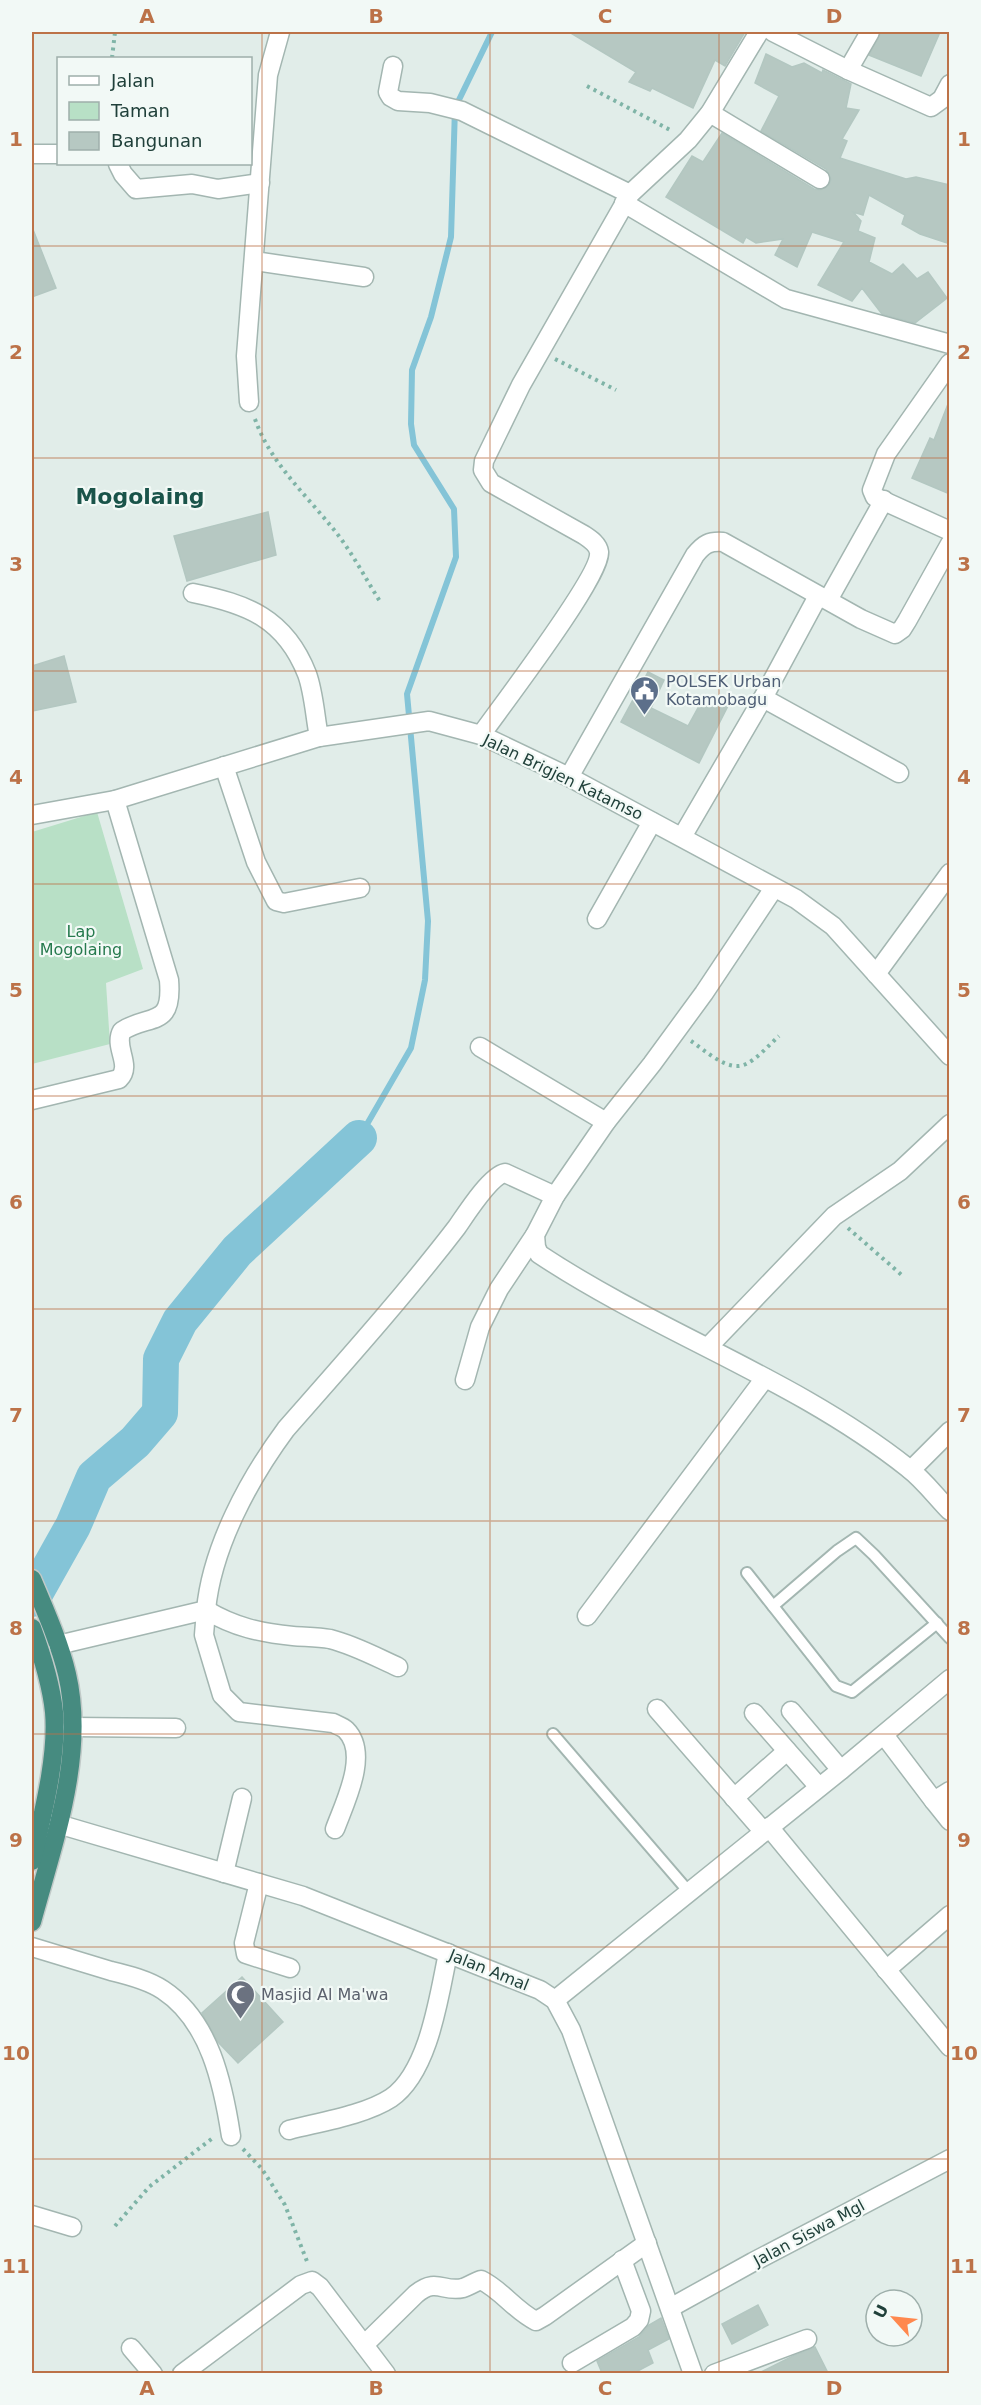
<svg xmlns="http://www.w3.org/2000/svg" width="981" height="2405" viewBox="0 0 981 2405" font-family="'DejaVu Sans',sans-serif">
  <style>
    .green { fill: #b8e0c6 }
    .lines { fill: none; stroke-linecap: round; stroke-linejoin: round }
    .stream { stroke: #84c4d7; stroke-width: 6 }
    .river { stroke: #84c4d7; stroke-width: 36 }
    .building { fill: #b6c8c2; stroke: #b3c7c1; stroke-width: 1.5 }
    .service-casing { stroke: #a3b6b1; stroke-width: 14 }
    .minor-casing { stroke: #a3b6b1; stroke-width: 21 }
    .tertiary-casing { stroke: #a3b6b1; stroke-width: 21 }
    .trunk-casing { stroke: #c1cac8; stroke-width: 21 }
    .path { stroke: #7fb4a7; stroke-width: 4; stroke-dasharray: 3 4.5; stroke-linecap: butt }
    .service { stroke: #fff; stroke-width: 10 }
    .minor { stroke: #fff; stroke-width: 18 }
    .tertiary { stroke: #fff; stroke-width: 18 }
    .trunk { stroke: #468b80; stroke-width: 18 }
    .grid { fill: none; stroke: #bc7248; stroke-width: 1.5; stroke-opacity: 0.55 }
    .labels { text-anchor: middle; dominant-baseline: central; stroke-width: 4.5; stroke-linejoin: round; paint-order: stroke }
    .service-label { font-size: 16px; fill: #4e5e75; stroke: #f2f9f6; text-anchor: start }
    .street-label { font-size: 16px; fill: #20403a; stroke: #f2f9f6 }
    .park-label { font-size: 16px; fill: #267a4e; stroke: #f2f9f6 }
    .worship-label { font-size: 16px; fill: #5b616d; stroke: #f2f9f6; text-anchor: start }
    .district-label { font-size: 22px; font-weight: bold; fill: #1a544a; stroke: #f2f9f6 }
    .neatline { fill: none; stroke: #bc7248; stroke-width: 2 }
    .grid-label { font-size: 20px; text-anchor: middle; font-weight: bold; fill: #bc7248 }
  </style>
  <rect width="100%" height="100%" fill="#e1ede9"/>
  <polygon class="green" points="97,812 143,969 106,983 110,1044 32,1064 32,832"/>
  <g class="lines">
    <polyline class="stream" points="359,1138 411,1048 425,980 428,921 407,694 456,557 454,509 414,445 411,424 412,370 431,317 451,237 455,108 492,32"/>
    <polyline class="river" points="32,1599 73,1526 94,1477 135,1442 160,1413 161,1359 180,1321 237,1251 359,1138"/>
  </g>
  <g class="building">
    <polygon points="569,32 745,32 725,66 715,60 693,108 652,88 650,91 629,82 636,72"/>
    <polygon points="881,32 940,32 921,76 869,55"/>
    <polygon points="766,54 792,67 804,63 822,73 823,70 851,84 846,108 859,110 842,139 847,141 840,158 906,179 916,177 950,185 950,244 920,234 902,224 905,215 869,195 863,215 853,212 861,221 858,231 875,238 869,262 892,274 903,264 917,279 928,272 947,298 915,323 882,314 862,288 852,301 818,285 844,242 812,232 797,267 775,255 783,239 756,243 746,237 743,243 666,197 692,156 703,162 722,133 814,189 820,190 829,185 831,179 826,169 761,131 779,96 755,83"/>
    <polygon points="32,227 56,288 32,297"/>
    <polygon points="948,404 950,404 950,494 912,478 930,438 934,440"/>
    <polygon points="268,512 276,555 187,581 174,536"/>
    <polygon points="64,656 76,702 32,711 32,666"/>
    <polygon points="648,672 664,680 651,708 688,726 704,697 728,706 699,763 621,722"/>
    <polygon points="242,1977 283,2022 238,2063 218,2042 202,2013"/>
    <polygon points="758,2305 768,2325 732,2344 722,2324"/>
    <polygon points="661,2318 669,2339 648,2350 653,2363 634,2373 602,2373 597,2361 639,2337 649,2325"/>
    <polygon points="815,2347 828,2373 759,2373 793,2356"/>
  </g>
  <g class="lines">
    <defs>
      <g id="service">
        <polyline points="747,1573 836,1686 852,1692 937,1623"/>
        <polyline points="773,1606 837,1551 856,1538 874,1555 950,1638"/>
        <polyline points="553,1734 689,1892"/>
      </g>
      <g id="minor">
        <polyline points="773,32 848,70 931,107 942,99 950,84"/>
        <polyline points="393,66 388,92 391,97 398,101 430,103 462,111 630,194"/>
        <polyline points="848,70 870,32"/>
        <polyline points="710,113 820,179"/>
        <polyline points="32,154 58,154"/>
        <polyline points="118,164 123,174 136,189 192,184 218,189 260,183"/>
        <polyline points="624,203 786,299 950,344"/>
        <polyline points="254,261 364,277"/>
        <polyline points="950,363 886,454 872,490 875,497 950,531"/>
        <polyline points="249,402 246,356 268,75 280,32"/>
        <path d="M 193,593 C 247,604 285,618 307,674 C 314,693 315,717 319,737"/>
        <polyline points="828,600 884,500"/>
        <polyline points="763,698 899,773"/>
        <path d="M 481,735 C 500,708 602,575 599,552 C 598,544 590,539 584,535 L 491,483 L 483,470 L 484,461 L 521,385 L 630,194 L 688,140 L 710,113 L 759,32"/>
        <polyline points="224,766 256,862 276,901 284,903 360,888"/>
        <path d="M 569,777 L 695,555 C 704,544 709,541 723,542 L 861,619 L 895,634 L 902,629 L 907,621 L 950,544"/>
        <polyline points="32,815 115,800 319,737 429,721 481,735 569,777 796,899 833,926 950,1056"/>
        <polyline points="682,837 763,698 818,596"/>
        <path d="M 774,888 L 704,993 L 652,1064 L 606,1122 L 555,1196 L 535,1235 L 536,1247 L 539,1254 C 658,1333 796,1379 908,1468 C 924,1480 936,1497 950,1511"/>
        <polyline points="597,919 652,822"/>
        <polyline points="876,974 950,873"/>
        <polyline points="480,1047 606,1122"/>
        <path d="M 32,1100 L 119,1079 C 133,1065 113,1047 122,1031 C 150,1013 173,1029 169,980 L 115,800"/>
        <polyline points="709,1346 834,1216 900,1171 950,1124"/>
        <polyline points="465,1380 480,1327 499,1289 535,1235"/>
        <polyline points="911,1470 950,1431"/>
        <polyline points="587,1616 765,1378"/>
        <path d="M 58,1645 L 206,1610 C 212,1547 249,1479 286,1429 C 344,1363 404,1296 457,1227 C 466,1214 490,1176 505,1173 L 555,1196"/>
        <polyline points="657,1709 764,1832"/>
        <polyline points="791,1711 841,1770"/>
        <polyline points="754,1713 819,1787"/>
        <polyline points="72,1727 176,1728"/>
        <polyline points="884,1735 934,1801 950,1791"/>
        <polyline points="734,1798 787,1751"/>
        <polyline points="934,1801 950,1821"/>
        <polyline points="769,1827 950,2047"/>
        <path d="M 335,1829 C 344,1804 370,1754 346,1730 C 343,1727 337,1725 333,1723 L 239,1712 L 222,1695 L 204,1635 L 206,1610 C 234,1627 261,1633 293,1636 C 305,1637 318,1637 330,1639 C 354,1645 376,1657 398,1667"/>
        <polyline points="224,1873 242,1798"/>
        <polyline points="259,1883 244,1943 246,1954 290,1968"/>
        <path d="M 32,1947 C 58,1955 85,1963 111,1971 C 128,1975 148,1980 163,1990 C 210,2021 223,2084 231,2136"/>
        <polyline points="886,1970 950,1915"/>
        <polyline points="555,2000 841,1770 950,1679"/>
        <path d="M 289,2130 C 320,2122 365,2115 391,2098 C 429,2072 439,1996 448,1953"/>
        <polyline points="32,2215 72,2227"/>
        <polyline points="670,2308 753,2262 950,2159"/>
        <path d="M 364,2345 L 416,2294 C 437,2277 443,2293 463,2288 C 469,2286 475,2282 481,2280 C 502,2290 515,2311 536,2321 L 545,2316 L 647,2243"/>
        <polyline points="131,2348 153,2374"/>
        <polyline points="572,2363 633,2327 639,2320 641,2311 622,2260"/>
        <polyline points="182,2374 301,2285 312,2281 320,2287 386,2374"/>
        <polyline points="714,2374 807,2339"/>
      </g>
      <polyline id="tertiary" points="32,1819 58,1824 303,1896 540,1990 555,2000 571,2030 693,2374"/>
      <g id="trunk">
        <path d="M 32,1579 C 45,1610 59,1641 67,1674 C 86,1755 53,1844 32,1922"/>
        <path d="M 32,1628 C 42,1655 51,1683 54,1712 C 58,1757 42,1817 32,1861"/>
      </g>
    </defs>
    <use href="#service" class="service-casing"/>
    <use href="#minor" class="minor-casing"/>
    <use href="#tertiary" class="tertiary-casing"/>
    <use href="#trunk" class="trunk-casing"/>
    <g class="path">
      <polyline points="112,58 115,32"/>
      <polyline points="587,86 672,131"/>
      <polyline points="555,359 616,390"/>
      <path d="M 255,419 C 269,460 303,492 330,525 C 350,548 365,578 381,603"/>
      <path d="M 691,1041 C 705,1050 728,1073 746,1064 C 757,1059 769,1045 779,1036"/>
      <polyline points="848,1228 904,1277"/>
      <polyline points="243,2149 262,2169 285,2205 308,2264"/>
      <polyline points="115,2226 149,2187 214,2137"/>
    </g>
    <use href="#service" class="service"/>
    <use href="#minor" class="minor"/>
    <use href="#tertiary" class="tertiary"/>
    <use href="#trunk" class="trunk"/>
  </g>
  <path class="grid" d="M 262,32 L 262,2374M 490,32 L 490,2374M 719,32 L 719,2374M 32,246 L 950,246M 32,458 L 950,458M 32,671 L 950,671M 32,884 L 950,884M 32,1096 L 950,1096M 32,1309 L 950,1309M 32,1521 L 950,1521M 32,1734 L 950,1734M 32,1947 L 950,1947M 32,2159 L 950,2159"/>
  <defs>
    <symbol id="civic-pin" viewBox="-11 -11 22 30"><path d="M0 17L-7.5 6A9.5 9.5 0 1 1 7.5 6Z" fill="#5c6f8a" stroke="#f2f9f6"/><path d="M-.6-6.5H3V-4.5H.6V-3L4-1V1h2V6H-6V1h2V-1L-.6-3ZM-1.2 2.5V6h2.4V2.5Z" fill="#fff"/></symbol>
    <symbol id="mosque-pin" viewBox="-11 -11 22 30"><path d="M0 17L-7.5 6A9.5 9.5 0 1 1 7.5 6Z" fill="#6b7280" stroke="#f2f9f6"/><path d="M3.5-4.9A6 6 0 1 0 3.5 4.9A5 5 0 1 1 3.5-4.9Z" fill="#fff"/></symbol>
  </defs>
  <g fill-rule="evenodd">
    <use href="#civic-pin" x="628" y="674" width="33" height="45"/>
    <use href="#mosque-pin" x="224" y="1978" width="33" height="45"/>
  </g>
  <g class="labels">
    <g class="service-label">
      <text x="666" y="681">POLSEK Urban<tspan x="666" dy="18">Kotamobagu</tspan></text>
    </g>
    <g class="street-label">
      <text transform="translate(563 777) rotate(26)">Jalan Brigjen Katamso</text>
      <text transform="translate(489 1970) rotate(22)">Jalan Amal</text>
      <text transform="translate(809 2233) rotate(-28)">Jalan Siswa Mgl</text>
    </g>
    <g class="park-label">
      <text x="81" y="931">Lap<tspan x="81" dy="18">Mogolaing</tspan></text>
    </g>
    <g class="worship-label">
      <text x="261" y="1994">Masjid Al Ma'wa</text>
    </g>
    <g class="district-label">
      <text x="140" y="496">Mogolaing</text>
    </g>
  </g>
  <rect width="981" height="2405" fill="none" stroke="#f2f9f6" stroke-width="66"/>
  <rect x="57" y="57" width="195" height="108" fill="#f2f9f6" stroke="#9eafab" stroke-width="1.5"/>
  <rect x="69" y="76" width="30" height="9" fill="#ffffff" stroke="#9eafab" stroke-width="1.5"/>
  <text x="111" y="87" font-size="18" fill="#20403a">Jalan</text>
  <rect x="69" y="102" width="30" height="18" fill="#b8e0c6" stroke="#9eafab" stroke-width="1.5"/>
  <text x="111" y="117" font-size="18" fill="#20403a">Taman</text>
  <rect x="69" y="132" width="30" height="18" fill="#b6c8c2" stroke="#9eafab" stroke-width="1.5"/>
  <text x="111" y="147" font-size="18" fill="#20403a">Bangunan</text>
  <g transform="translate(894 2318) rotate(297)"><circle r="28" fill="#f2f9f6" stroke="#9eafab" stroke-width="1.5"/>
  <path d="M0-4.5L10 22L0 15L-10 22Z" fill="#ff884e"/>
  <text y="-9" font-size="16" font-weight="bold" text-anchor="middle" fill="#20403a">U</text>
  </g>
  <rect x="33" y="33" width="915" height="2339" class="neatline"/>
  <g class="grid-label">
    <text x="147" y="23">A</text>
    <text x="376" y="23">B</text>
    <text x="605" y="23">C</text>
    <text x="834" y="23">D</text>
    <text x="16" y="146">1</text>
    <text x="964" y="146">1</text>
    <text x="16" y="359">2</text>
    <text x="964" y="359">2</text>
    <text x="16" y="571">3</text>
    <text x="964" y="571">3</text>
    <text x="16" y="784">4</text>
    <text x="964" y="784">4</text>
    <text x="16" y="997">5</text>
    <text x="964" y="997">5</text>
    <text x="16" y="1209">6</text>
    <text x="964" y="1209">6</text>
    <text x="16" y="1422">7</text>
    <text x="964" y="1422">7</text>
    <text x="16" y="1635">8</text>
    <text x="964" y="1635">8</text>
    <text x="16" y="1847">9</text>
    <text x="964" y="1847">9</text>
    <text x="16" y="2060">10</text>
    <text x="964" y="2060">10</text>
    <text x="16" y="2273">11</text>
    <text x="964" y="2273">11</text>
    <text x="147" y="2395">A</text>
    <text x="376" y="2395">B</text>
    <text x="605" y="2395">C</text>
    <text x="834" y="2395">D</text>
  </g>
</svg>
